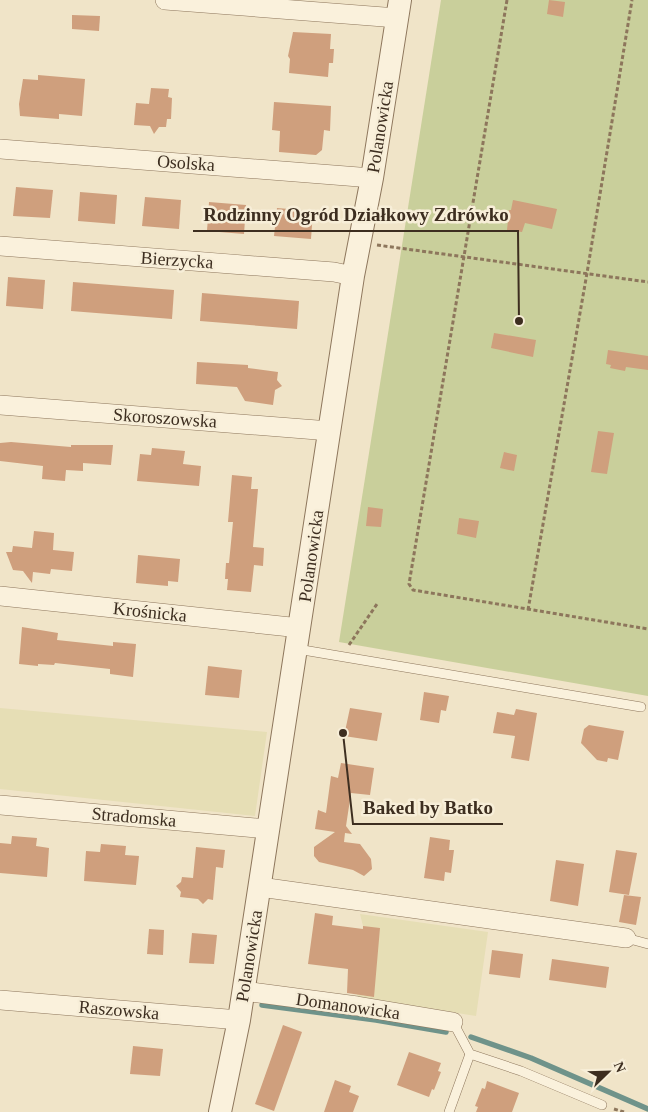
<svg xmlns="http://www.w3.org/2000/svg" width="648" height="1112" viewBox="0 0 648 1112" font-family="Georgia,serif">
  <style>
    .farmland { fill: #e6deb5 }
    .green { fill: #c9cf9b }
    .lines { fill: none; stroke-linecap: round; stroke-linejoin: round }
    .stream { stroke: #6f938a; stroke-width: 5.5 }
    .building { fill: #cf9f7d }
    .service-casing { stroke: #8d765c; stroke-width: 10 }
    .minor-casing { stroke: #8d765c; stroke-width: 20 }
    .tertiary-casing { stroke: #8d765c; stroke-width: 24 }
    .path { stroke: #8d765c; stroke-width: 3; stroke-dasharray: 4 2.5; stroke-linecap: butt }
    .service { stroke: #faf1dc; stroke-width: 9 }
    .minor { stroke: #faf1dc; stroke-width: 19 }
    .tertiary { stroke: #faf1dc; stroke-width: 22 }
    .labels { text-anchor: middle; dominant-baseline: central; stroke-width: 5; stroke-linejoin: round; paint-order: stroke }
    .street-label { font-size: 18px; fill: #3d2e20; stroke: #f7eed8 }
    .leader { fill: none; stroke: #3d2e20; stroke-width: 2 }
    .callout-dot { fill: #3d2e20; stroke: #f7eed8; stroke-width: 2 }
    .callout-label { font-size: 19px; text-anchor: middle; font-weight: bold; fill: #3d2e20; stroke: #f7eed8; stroke-width: 5; stroke-linejoin: round; paint-order: stroke }
  </style>
  <rect width="100%" height="100%" fill="#f0e4c8"/>
  <g class="farmland">
    <polygon points="0,708 267,732 255,816 0,789"/>
    <polygon points="360,914 488,932 476,1016 357,997 363,926"/>
  </g>
  <polygon class="green" points="441,0 648,0 648,696 339,642"/>
  <g class="lines">
    <g class="stream">
      <polyline points="262,1005 376,1020 446,1032"/>
      <polyline points="471,1037 531,1058 648,1109"/>
    </g>
  </g>
  <g class="building">
    <polygon points="549,0 565,2 563,17 547,14"/>
    <polygon points="72,15 100,16 99,31 72,29"/>
    <polygon points="293,32 331,34 330,49 334,49 333,63 329,63 328,77 289,73 290,59 288,56"/>
    <polygon points="38,75 85,79 82,116 59,114 59,119 20,116 19,104 23,79 38,80"/>
    <polygon points="151,88 169,89 168,97 172,98 171,119 167,119 166,127 159,127 154,134 150,126 134,125 136,103 149,104"/>
    <polygon points="274,102 331,106 330,131 324,130 322,150 316,155 279,152 280,131 272,130"/>
    <polygon points="16,187 53,190 50,218 13,216"/>
    <polygon points="80,192 117,195 115,224 78,221"/>
    <polygon points="145,197 181,200 179,229 142,226"/>
    <polygon points="513,200 557,209 552,229 525,223 522,232 507,230 509,210 511,210"/>
    <polygon points="209,202 246,205 244,234 207,231"/>
    <polygon points="277,208 313,211 311,239 274,236"/>
    <polygon points="8,277 45,280 43,309 6,306"/>
    <polygon points="73,282 174,290 172,319 71,311"/>
    <polygon points="202,293 299,301 297,329 200,321"/>
    <polygon points="494,333 536,340 533,357 491,348"/>
    <polygon points="608,350 648,356 648,370 626,367 625,371 610,368 611,365 606,364"/>
    <polygon points="197,362 248,365 248,368 278,372 277,380 282,386 275,390 273,405 245,401 237,387 196,384"/>
    <polygon points="598,431 614,433 607,474 591,472"/>
    <polygon points="11,442 71,447 71,445 113,445 111,465 83,463 83,471 66,470 65,481 42,479 43,466 0,461 0,443"/>
    <polygon points="152,448 185,451 183,464 201,466 199,486 137,481 140,454 151,455"/>
    <polygon points="504,452 517,455 514,471 500,468"/>
    <polygon points="232,475 252,477 251,489 258,489 253,547 264,548 263,566 254,565 251,592 227,590 228,579 225,579 226,563 229,563 233,522 228,522"/>
    <polygon points="368,507 383,509 381,527 366,526"/>
    <polygon points="459,518 479,521 476,538 457,534"/>
    <polygon points="34,531 54,533 53,550 74,552 72,571 51,569 50,574 33,572 32,583 23,571 13,570 6,552 12,552 13,546 32,548"/>
    <polygon points="138,555 180,559 178,582 168,581 168,586 136,583"/>
    <polygon points="22,627 58,633 57,640 113,646 113,642 136,644 133,677 110,674 110,669 55,663 54,665 38,664 38,666 19,664"/>
    <polygon points="208,666 242,670 239,698 205,695"/>
    <polygon points="424,692 449,696 446,711 441,710 439,723 420,720"/>
    <polygon points="350,708 382,713 377,741 344,736"/>
    <polygon points="516,709 537,713 529,761 511,758 515,736 493,733 497,712 514,715"/>
    <polygon points="589,725 624,731 618,760 608,758 607,762 597,760 581,743 584,729"/>
    <polygon points="341,763 374,768 370,795 351,793 346,826 352,834 345,833 344,842 360,844 371,859 372,869 364,876 353,870 319,862 314,856 314,847 335,832 315,829 318,810 326,813 331,776 338,778"/>
    <polygon points="12,836 37,838 36,846 49,848 47,877 0,873 0,843 11,844"/>
    <polygon points="430,837 450,840 449,850 454,850 451,873 445,872 444,881 424,878"/>
    <polygon points="101,844 126,846 125,855 139,856 136,885 84,881 86,851 100,852"/>
    <polygon points="196,847 225,850 223,868 216,867 213,900 208,899 203,904 198,899 180,897 181,892 176,886 181,882 182,877 193,878"/>
    <polygon points="616,850 637,853 629,895 609,892"/>
    <polygon points="556,860 584,864 578,906 550,901"/>
    <polygon points="624,895 641,897 636,925 619,922"/>
    <polygon points="315,913 333,916 332,925 363,929 363,926 380,928 374,997 347,993 348,969 308,964"/>
    <polygon points="149,929 164,930 163,955 147,954"/>
    <polygon points="192,933 217,935 214,964 189,963"/>
    <polygon points="492,950 523,954 520,978 489,974"/>
    <polygon points="552,959 609,967 606,988 549,980"/>
    <polygon points="283,1025 302,1032 274,1111 255,1104"/>
    <polygon points="133,1046 163,1049 160,1076 130,1074"/>
    <polygon points="409,1052 441,1063 438,1071 441,1072 434,1090 432,1089 429,1097 397,1085"/>
    <polygon points="335,1080 351,1086 349,1092 359,1096 353,1112 324,1112"/>
    <polygon points="487,1081 519,1093 512,1112 476,1112 478,1107 475,1106 482,1088 485,1089"/>
  </g>
  <g class="lines">
    <defs>
      <g id="service">
        <polyline points="297,649 641,707"/>
        <polyline points="626,938 648,944"/>
        <polyline points="453,1022 470,1054 521,1071 602,1105"/>
        <polyline points="449,1112 470,1054"/>
      </g>
      <g id="minor">
        <polyline points="165,0 397,18"/>
        <polyline points="0,149 372,178"/>
        <polyline points="0,246 334,272 353,276"/>
        <polyline points="0,405 330,431"/>
        <polyline points="0,596 300,628"/>
        <polyline points="0,805 267,829"/>
        <polyline points="260,887 626,938"/>
        <polyline points="243,991 357,1006 453,1022"/>
        <polyline points="0,1000 239,1020"/>
      </g>
      <polyline id="tertiary" points="220,1112 239,1020 353,276 372,178 400,0"/>
    </defs>
    <use href="#service" class="service-casing"/>
    <use href="#minor" class="minor-casing"/>
    <use href="#tertiary" class="tertiary-casing"/>
    <g class="path">
      <polyline points="507,0 409,584 413,590 648,629"/>
      <polyline points="377,245 648,282"/>
      <polyline points="528,610 587,273 632,0"/>
      <polyline points="349,645 377,604"/>
      <polyline points="614,1109 624,1112"/>
    </g>
    <use href="#service" class="service"/>
    <use href="#minor" class="minor"/>
    <use href="#tertiary" class="tertiary"/>
  </g>
  <g class="labels">
    <g class="street-label">
      <text transform="translate(380 127) rotate(-81)">Polanowicka</text>
      <text transform="translate(186 163) rotate(4)">Osolska</text>
      <text transform="translate(177 260) rotate(4)">Bierzycka</text>
      <text transform="translate(165 418) rotate(4)">Skoroszowska</text>
      <text transform="translate(311 556) rotate(-82)">Polanowicka</text>
      <text transform="translate(150 612) rotate(6)">Krośnicka</text>
      <text transform="translate(134 817) rotate(5)">Stradomska</text>
      <text transform="translate(249 956) rotate(-81)">Polanowicka</text>
      <text transform="translate(348 1006) rotate(8)">Domanowicka</text>
      <text transform="translate(119 1010) rotate(5)">Raszowska</text>
    </g>
  </g>
  <path class="leader" d="M519 321L518 231H193M343 733L353 824H503"/>
  <g class="callout-dot">
    <circle cx="519" cy="321" r="5"/>
    <circle cx="343" cy="733" r="5"/>
  </g>
  <g class="callout-label">
    <text x="356" y="221">Rodzinny Ogród Działkowy Zdrówko</text>
    <text x="428" y="814">Baked by Batko</text>
  </g>
  <g transform="translate(608 1072) rotate(67)" stroke="#f7eed8" stroke-width="4" paint-order="stroke">
  <path d="M0-4L9 19L0 12L-9 19Z" fill="#3d2e20"/>
  <text y="-8" font-size="14" font-weight="bold" text-anchor="middle" fill="#3d2e20">N</text>
  </g>
</svg>
